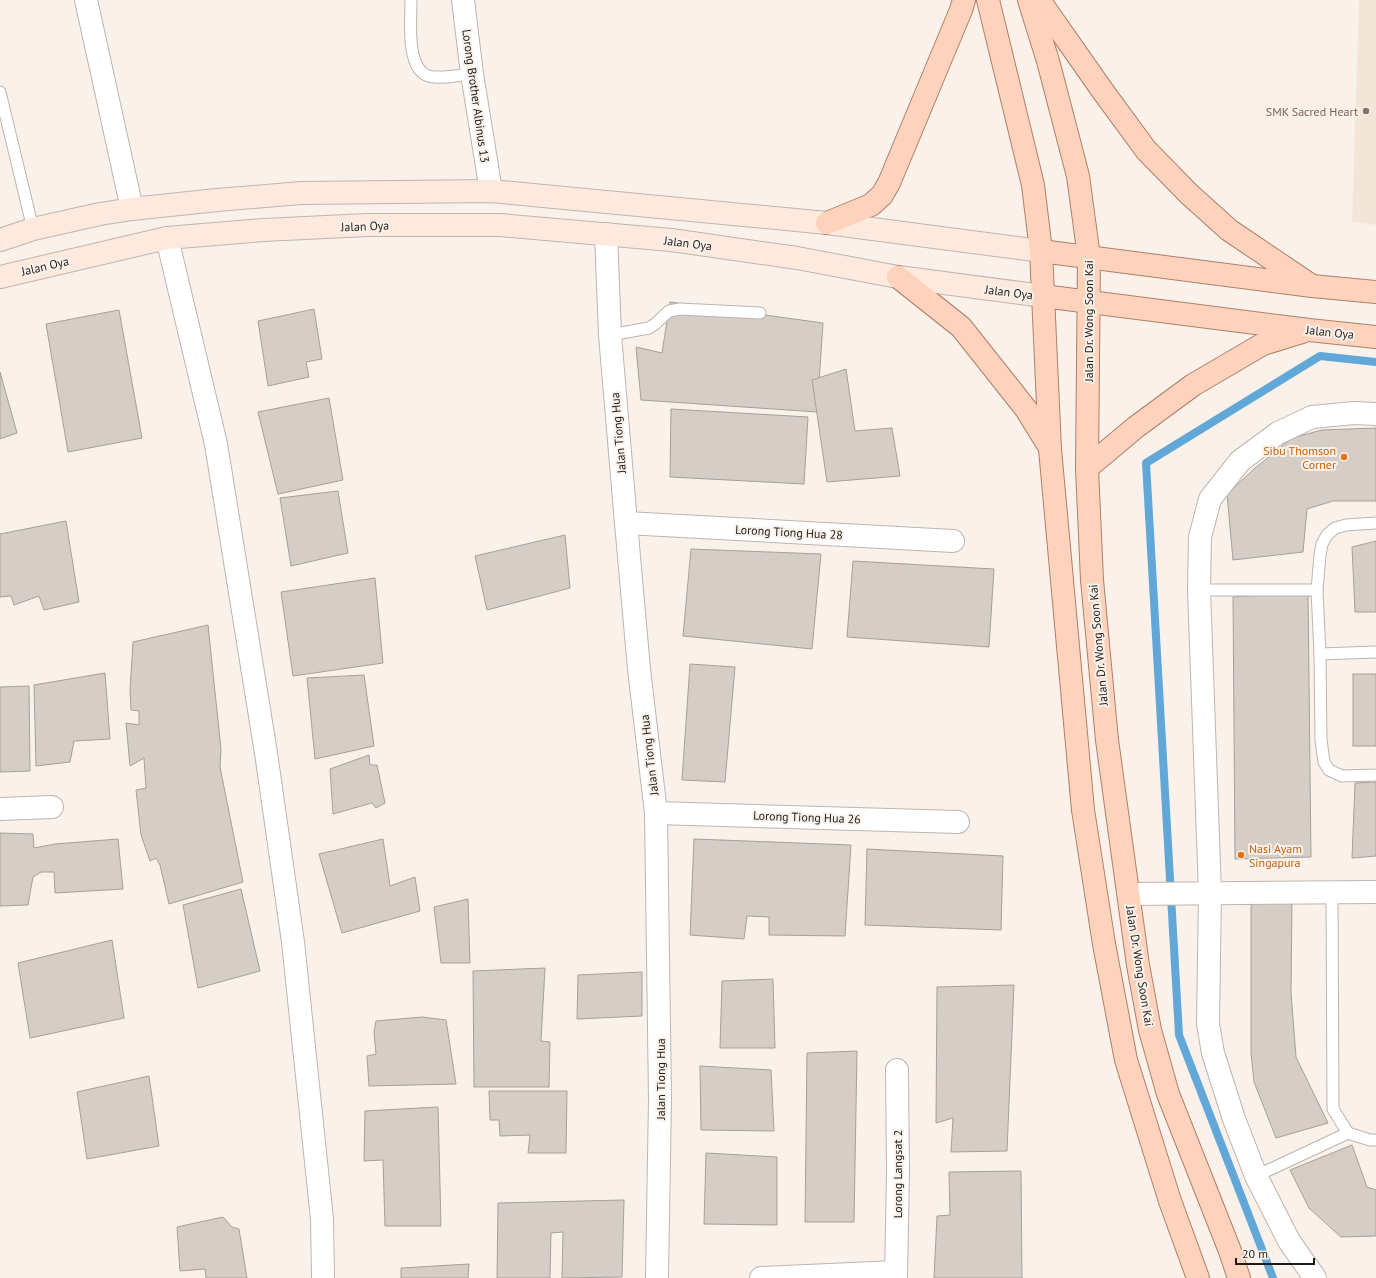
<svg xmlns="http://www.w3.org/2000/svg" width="1376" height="1278" viewBox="0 0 1376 1278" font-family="'PT Sans',sans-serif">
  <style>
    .built { fill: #f3e5d7 }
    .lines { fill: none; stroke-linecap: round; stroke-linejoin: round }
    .stream { stroke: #61a7d8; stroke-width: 8 }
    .building { fill: #d5cdc6; stroke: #a79f98 }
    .lane-casing { stroke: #bdb5ae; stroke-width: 13 }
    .street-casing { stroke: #bdb5ae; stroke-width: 24 }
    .secondary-casing { stroke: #bdb5ae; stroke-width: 24 }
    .primary-casing { stroke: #ae7f67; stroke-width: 24 }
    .lane { stroke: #fff; stroke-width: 11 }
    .street { stroke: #fff; stroke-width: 22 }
    .secondary { stroke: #fee9de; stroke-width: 22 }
    .primary { stroke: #fdd3be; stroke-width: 22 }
    .education-dot { fill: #8d6e63; stroke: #faf2ea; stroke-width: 1.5 }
    .food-dot { fill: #e8710a; stroke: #faf2ea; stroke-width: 1.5 }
    .labels { text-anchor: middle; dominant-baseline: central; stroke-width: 4; stroke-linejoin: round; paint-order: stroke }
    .street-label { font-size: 12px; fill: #1d1a17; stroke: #faf2ea }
    .education-label { font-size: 12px; fill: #785e54; stroke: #faf2ea; text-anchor: end }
    .food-label { font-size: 12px; fill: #c56008; stroke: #faf2ea; text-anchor: end }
  </style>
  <rect width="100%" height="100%" fill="#faf2ea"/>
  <polygon class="built" points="1359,0 1376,0 1376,225 1352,222"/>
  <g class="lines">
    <polyline class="stream" points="1273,1278 1179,1035 1146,463 1320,356 1376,362"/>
  </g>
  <g class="building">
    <polygon points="670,302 823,323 817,412 641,400 636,347 662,353"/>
    <polygon points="314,309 322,359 306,362 309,377 268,386 258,321"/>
    <polygon points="119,310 142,438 68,452 46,324"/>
    <polygon points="846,369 855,431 892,428 900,476 827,482 812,380"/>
    <polygon points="0,372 17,433 0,439"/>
    <polygon points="329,398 343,480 278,494 258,412"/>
    <polygon points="671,409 808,417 804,484 670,477"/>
    <polygon points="1376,428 1376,501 1333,501 1307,509 1303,552 1233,560 1227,494 1254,469 1292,438 1322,430"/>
    <polygon points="338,491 348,553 291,566 280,498"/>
    <polygon points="66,521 79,602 44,610 39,596 14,605 11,596 0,597 0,534"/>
    <polygon points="565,535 570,588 487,610 475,556"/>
    <polygon points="1376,541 1376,612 1355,612 1352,547"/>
    <polygon points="691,549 821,554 812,649 683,636"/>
    <polygon points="853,561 994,569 989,647 847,637"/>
    <polygon points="375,578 383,663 293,676 281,592"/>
    <polygon points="1308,592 1311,857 1235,859 1233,597"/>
    <polygon points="208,625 221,749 220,767 243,882 169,904 160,865 156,858 150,861 141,835 136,790 146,788 144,758 130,766 126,723 139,725 139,711 131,710 130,690 133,642"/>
    <polygon points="690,664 735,667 725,782 682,780"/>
    <polygon points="105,673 110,739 74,741 70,762 36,766 34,685"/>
    <rect x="1353" y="674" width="23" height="72"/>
    <polygon points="364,675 374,746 315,759 307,678"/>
    <polygon points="29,686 30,771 0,772 0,687"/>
    <polygon points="369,755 370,765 377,765 385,803 376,808 372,803 333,814 330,769"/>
    <polygon points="1376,782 1376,856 1352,858 1355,783"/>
    <polygon points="0,833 33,834 34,848 55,844 118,839 123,889 55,893 54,872 41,872 33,877 28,905 0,906"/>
    <polygon points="383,839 390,886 415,877 420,911 342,933 319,854"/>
    <polygon points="694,839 851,845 845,936 769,935 769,917 747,916 744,939 690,935"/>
    <polygon points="867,849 1003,856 1001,930 865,925"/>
    <polygon points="241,889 260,971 198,988 183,905"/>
    <polygon points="1251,897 1292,898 1291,992 1296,1057 1328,1123 1276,1138 1254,1082 1251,1053"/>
    <polygon points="468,899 470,963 441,963 434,907"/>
    <polygon points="112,940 124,1018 30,1038 18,963"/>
    <polygon points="545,968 541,1041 550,1042 549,1087 474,1087 473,971"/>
    <polygon points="642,972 642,1016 577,1019 578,975"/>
    <polygon points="773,979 775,1048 720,1048 722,981"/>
    <polygon points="1014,985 1007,1151 951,1152 953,1118 936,1123 937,987"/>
    <polygon points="422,1017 446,1020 456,1084 369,1086 367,1056 376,1054 374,1032 376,1021"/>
    <polygon points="857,1051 854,1222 805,1222 807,1053"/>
    <polygon points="700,1066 771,1070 774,1131 701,1130"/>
    <polygon points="149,1076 159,1146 87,1159 77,1092"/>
    <polygon points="489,1091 567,1091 566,1153 528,1153 530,1135 500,1136 499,1120 490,1120"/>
    <polygon points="438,1107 441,1226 385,1226 383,1160 364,1161 365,1111"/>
    <polygon points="1352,1145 1367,1187 1376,1190 1376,1236 1341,1237 1309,1208 1290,1170"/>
    <polygon points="706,1153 777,1157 777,1225 704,1224"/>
    <polygon points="1021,1171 1022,1278 934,1278 937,1216 950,1215 949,1172"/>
    <polygon points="624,1200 622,1277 562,1278 563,1232 551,1233 550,1278 497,1278 498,1203"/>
    <polygon points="223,1217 232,1227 239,1229 247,1278 206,1278 205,1269 180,1271 177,1227"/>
    <polygon points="469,1264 468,1278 401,1278 401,1268"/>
  </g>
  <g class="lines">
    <defs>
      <g id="lane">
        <path d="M 411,0 C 411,19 406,65 426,75 C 435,80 461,75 472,74"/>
        <polyline points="0,92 33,229"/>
        <polyline points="610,335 649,328 655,324 669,311 680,309 760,313"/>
        <polyline points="1376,523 1346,525 1335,528 1327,535 1322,544 1320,555 1317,590 1320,654 1321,740 1324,762 1329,770 1342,776 1376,775"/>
        <polyline points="1199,590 1317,590"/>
        <polyline points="1320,654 1376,652"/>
        <polyline points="1332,893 1333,1109 1348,1133 1370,1140 1376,1140"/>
        <polyline points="1256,1176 1348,1133"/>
      </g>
      <g id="street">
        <polyline points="86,0 132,209"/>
        <polyline points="463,0 472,74 491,191"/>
        <polyline points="606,234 610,335 626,523 639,669 656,813 660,1099 657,1278"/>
        <polyline points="167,238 216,444 266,753 293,942 322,1219 323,1278"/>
        <polyline points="626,523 953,541"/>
        <polyline points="0,809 52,807"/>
        <polyline points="656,813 958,822"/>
        <polyline points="1129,894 1376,892"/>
        <polyline points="761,1278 896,1272"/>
        <polyline points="896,1278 898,1171 897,1070"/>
        <polyline points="1315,1278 1289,1241 1256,1176 1234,1119 1213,1053 1208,1024 1210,893 1199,590 1200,537 1210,499 1240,461 1278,433 1312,417 1354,413 1376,414"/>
      </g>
      <g id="secondary">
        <polyline points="0,240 33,229 100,214 132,209 217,200 301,193 491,191 827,223 1041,251"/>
        <polyline points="0,277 167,238 264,230 367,225 500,225 671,240 797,258 898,277 1043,296"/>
      </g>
      <g id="primary">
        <polyline points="988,0 1033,185 1041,251 1050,449 1083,810 1104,944 1126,1060 1170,1201 1198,1278"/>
        <polyline points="1029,0 1048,61 1078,176 1089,257 1087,468 1092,580 1107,740 1138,965 1150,1030 1168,1094 1230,1251 1239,1278"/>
        <polyline points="1039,0 1102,90 1146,150 1189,194 1229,230 1312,286"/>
        <polyline points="827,223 871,205 882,195 889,183 961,10 964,0"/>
        <polyline points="1041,251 1312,286 1376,292"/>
        <polyline points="898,277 961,327 1026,409 1050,448"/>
        <polyline points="1043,296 1309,330 1376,337"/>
        <polyline points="1087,468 1136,427 1193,385 1263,344 1302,332"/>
      </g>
    </defs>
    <use href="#lane" class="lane-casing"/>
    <use href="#street" class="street-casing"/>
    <use href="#secondary" class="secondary-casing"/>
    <use href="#primary" class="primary-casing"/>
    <use href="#lane" class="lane"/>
    <use href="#street" class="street"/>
    <use href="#secondary" class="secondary"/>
    <use href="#primary" class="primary"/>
  </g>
  <circle class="education-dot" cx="1366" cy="111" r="4"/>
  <g class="food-dot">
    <circle cx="1344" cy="457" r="4"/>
    <circle cx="1241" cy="855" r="4"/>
  </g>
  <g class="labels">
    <g class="street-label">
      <text transform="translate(476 96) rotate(82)">Lorong Brother Albinus 13</text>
      <text transform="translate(365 226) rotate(-2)">Jalan Oya</text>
      <text transform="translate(688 243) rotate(7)">Jalan Oya</text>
      <text transform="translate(45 266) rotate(-13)">Jalan Oya</text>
      <text transform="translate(1009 292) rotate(7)">Jalan Oya</text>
      <text transform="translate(1088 321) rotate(-90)">Jalan Dr. Wong Soon Kai</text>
      <text transform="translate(1330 332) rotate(6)">Jalan Oya</text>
      <text transform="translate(618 433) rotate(-95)">Jalan Tiong Hua</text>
      <text transform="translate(789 532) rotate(3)">Lorong Tiong Hua 28</text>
      <text transform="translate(1098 645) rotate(-95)">Jalan Dr. Wong Soon Kai</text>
      <text transform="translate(649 755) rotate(-97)">Jalan Tiong Hua</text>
      <text transform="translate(807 817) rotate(2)">Lorong Tiong Hua 26</text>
      <text transform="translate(1140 966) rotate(81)">Jalan Dr. Wong Soon Kai</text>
      <text transform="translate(660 1079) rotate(-90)">Jalan Tiong Hua</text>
      <text transform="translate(897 1174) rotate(-90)">Lorong Langsat 2</text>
    </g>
    <g class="education-label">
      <text x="1358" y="111">SMK Sacred Heart</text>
    </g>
    <g class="food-label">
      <text x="1336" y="450">Sibu Thomson<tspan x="1336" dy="14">Corner</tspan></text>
      <text x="1249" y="848" text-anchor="start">Nasi Ayam<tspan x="1249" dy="14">Singapura</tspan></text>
    </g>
  </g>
  <path d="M1236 1258v6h78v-6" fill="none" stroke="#1d1a17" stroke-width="2"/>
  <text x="1242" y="1258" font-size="12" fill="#1d1a17" stroke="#faf2ea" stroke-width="3" paint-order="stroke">20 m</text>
</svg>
